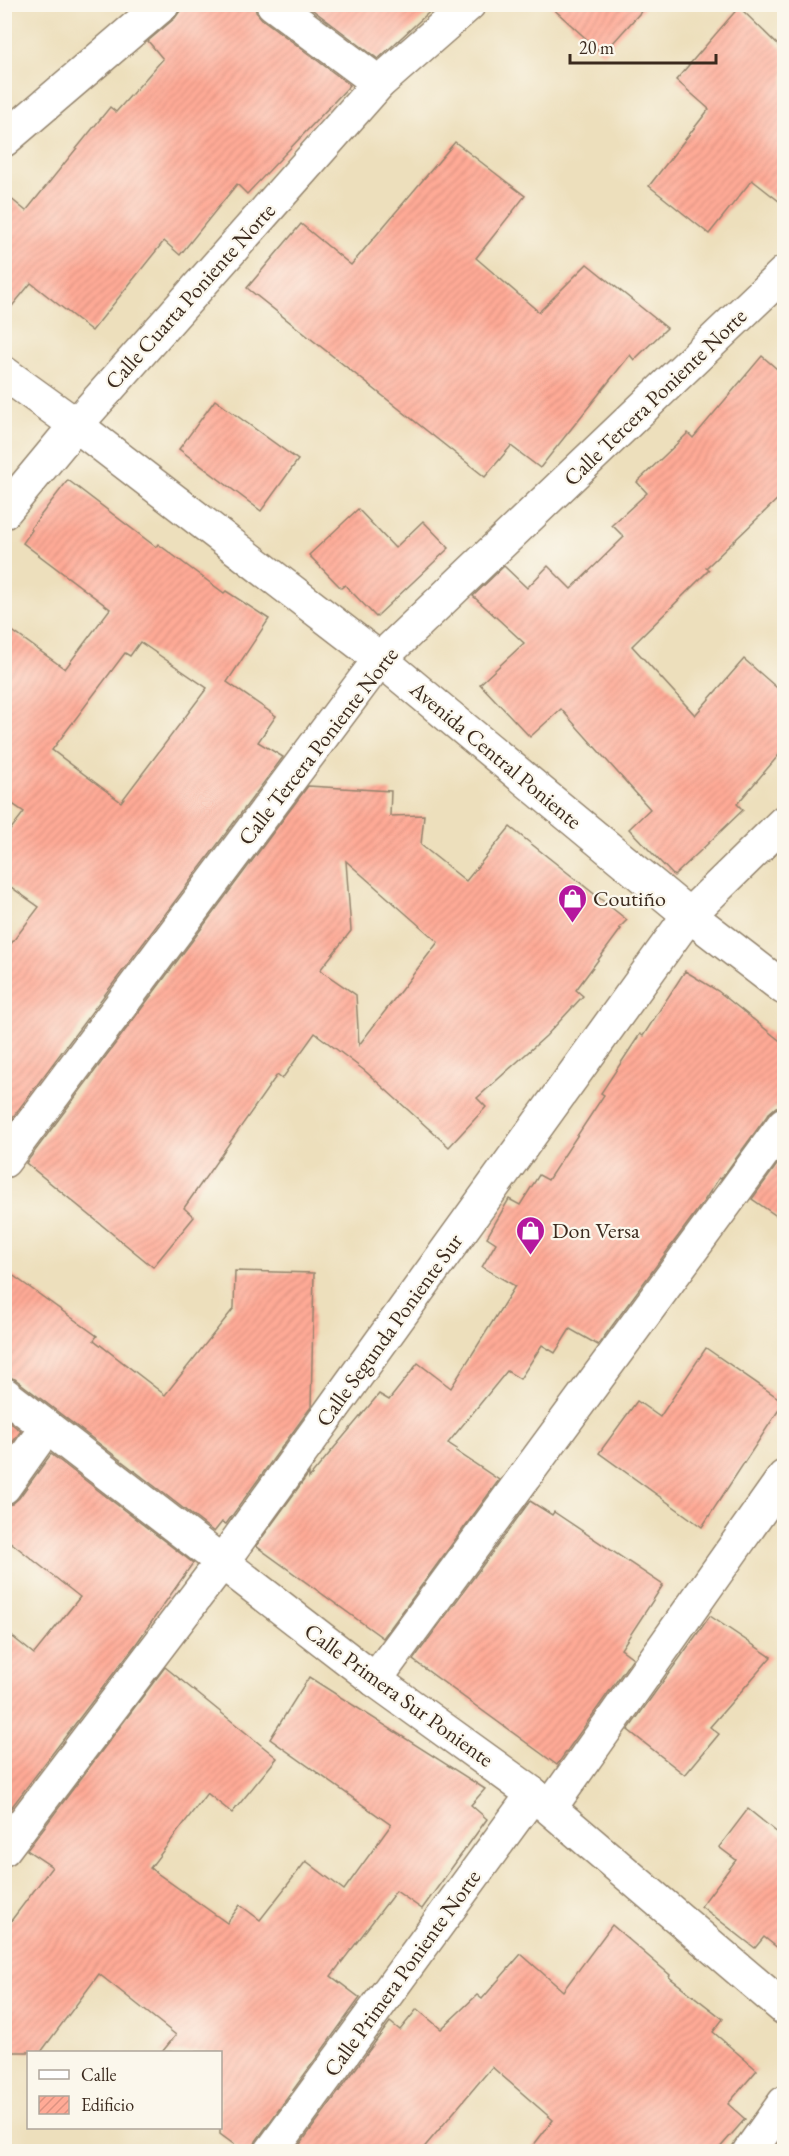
<svg xmlns="http://www.w3.org/2000/svg" width="789" height="2156" viewBox="0 0 789 2156" font-family="'EB Garamond',serif">
  <style>
    .building { fill: url(#building-hatch); fill-rule: evenodd }
    .lines { fill: none; stroke-linecap: round; stroke-linejoin: round }
    .minor-casing { stroke: #94846d; stroke-width: 36 }
    .tertiary-casing { stroke: #94846d; stroke-width: 36 }
    .minor { stroke: #fff; stroke-width: 33 }
    .tertiary { stroke: #fff; stroke-width: 33 }
    .labels { text-anchor: middle; dominant-baseline: central; stroke-width: 4.5; stroke-linejoin: round; paint-order: stroke }
    .street-label { font-size: 22px; fill: #3b2a1e; stroke: #fbf7ec }
    .poi-label { font-size: 22px; fill: #3b2a1e; stroke: #fbf7ec; text-anchor: start }
  </style>
  <defs>
    <pattern id="building-hatch" width="6" height="6" patternUnits="userSpaceOnUse" patternTransform="scale(1.5)"><rect width="6" height="6" fill="#ffaa96"/><path d="M-1 1l2-2M0 6l6-6M5 7l2-2" fill="none" stroke="#db9281"/></pattern>
  </defs>
  <rect width="100%" height="100%" fill="#fbf7ec"/>
  <filter id="ink" filterUnits="userSpaceOnUse"><feTurbulence type="fractalNoise" baseFrequency=".0167" numOctaves="2"/><feDisplacementMap in="SourceGraphic" scale="12" xChannelSelector="R" yChannelSelector="G"/><feConvolveMatrix kernelMatrix="1 2 1 2 8 2 1 2 1" color-interpolation-filters="sRGB"/></filter>
  <filter id="wash" filterUnits="userSpaceOnUse"><feTurbulence type="fractalNoise" baseFrequency=".008" numOctaves="4" result="noise"/><feDisplacementMap in="SourceGraphic" scale="24" xChannelSelector="R" yChannelSelector="G"/><feGaussianBlur stdDeviation="1.35" result="paint"/><feColorMatrix in="noise" values="0 0 0 0 0 0 0 0 0 0 0 0 0 0 0 0 0 1.4 0 .05"/><feComposite in="paint" operator="in"/></filter>
  <g filter="url(#wash)">
    <rect width="100%" height="100%" fill="#eddfbc"/>
    <g id="blocks">
      <g class="building">
        <polygon points="181,4 255,4 256,12 262,19 350,85 247,194 237,184 180,255 164,241 92,331 31,283 4,316 4,193 26,211 110,107 116,112 163,59 148,41 175,18 180,11"/>
        <polygon points="305,4 438,4 378,59"/>
        <polygon points="548,4 648,4 603,54"/>
        <polygon points="739,7 784,51 784,205 752,180 709,234 649,186 709,109 676,80"/>
        <polygon points="455,142 525,196 476,258 539,312 587,264 667,328 634,360 630,355 540,468 511,446 485,477 247,288 301,224 351,265"/>
        <polygon points="762,356 784,375 784,493 706,568 709,570 632,646 695,715 744,659 784,694 784,749 737,804 743,810 674,876 629,829 650,809 561,709 530,737 480,684 524,643 473,596 504,566 527,588 548,566 571,589 624,537 612,525 647,493 637,482 688,433 693,438"/>
        <polygon points="215,400 298,460 261,511 179,449"/>
        <path d="M 68,480 L 156,547 L 158,544 L 224,593 L 226,591 L 269,619 L 227,682 L 276,716 L 258,742 L 283,757 L 4,1129 L 4,953 L 39,907 L 4,882 L 4,838 L 24,812 L 4,798 L 4,625 L 65,669 L 110,609 L 23,543 L 32,530 L 30,529 ZM 140,642 L 207,688 L 121,802 L 52,750 L 125,653 L 130,656 Z"/>
        <polygon points="358,509 395,548 423,521 449,548 376,617 345,585 341,588 309,555"/>
        <path d="M 308,786 L 391,791 L 390,816 L 424,815 L 421,845 L 466,881 L 510,827 L 627,920 L 619,928 L 621,929 L 576,990 L 583,996 L 546,1036 L 477,1098 L 486,1107 L 449,1147 L 365,1071 L 315,1033 L 282,1079 L 277,1075 L 184,1208 L 194,1217 L 153,1267 L 26,1163 ZM 346,861 L 438,942 L 359,1045 L 356,995 L 320,970 L 351,931 Z"/>
        <polygon points="685,971 718,991 784,1044 784,1106 776,1107 769,1113 721,1179 719,1178 704,1201 598,1345 570,1329 555,1353 542,1345 520,1379 507,1371 448,1443 457,1449 456,1451 499,1480 383,1638 256,1546 309,1473 309,1478 379,1394 389,1400 418,1363 451,1388 515,1286 482,1267 496,1243 487,1237 509,1199 520,1205 539,1175 548,1180 604,1095 601,1093 640,1034 643,1036"/>
        <polygon points="784,1155 784,1221 752,1199"/>
        <polygon points="4,1269 97,1336 94,1340 165,1395 234,1308 235,1271 314,1273 311,1407 226,1524 222,1522 214,1532 15,1379 4,1376"/>
        <polygon points="706,1348 784,1402 702,1527 599,1453 637,1401 660,1417"/>
        <polygon points="4,1418 21,1431 4,1454"/>
        <polygon points="51,1454 193,1563 136,1644 4,1817 4,1630 34,1654 80,1597 4,1537 4,1505 12,1504 19,1498"/>
        <polygon points="530,1501 552,1515 554,1512 663,1585 621,1649 633,1658 557,1765 413,1660"/>
        <polygon points="710,1616 771,1657 710,1727 719,1734 685,1775 628,1730"/>
        <polygon points="165,1667 277,1758 232,1813 207,1793 150,1868 227,1923 240,1905 260,1920 306,1861 344,1890 391,1825 270,1739 309,1677 485,1789 471,1805 487,1819 422,1909 396,1891 331,1976 360,1998 256,2141 253,2151 243,2151 220,2134 220,2052 162,2052 176,2035 99,1974 41,2052 4,2052 4,1930 52,1867 27,1850"/>
        <polygon points="748,1809 784,1838 784,1953 764,1937 755,1948 701,1906 736,1860 719,1847"/>
        <polygon points="612,1925 670,1975 669,1977 723,2019 713,2032 757,2070 728,2104 745,2119 717,2151 529,2151 553,2120 492,2067 421,2151 295,2151 390,2022 400,2030 417,2009 441,2029 477,1995 482,1999 521,1954 563,1991"/>
      </g>
    </g>
  </g>
  <g filter="url(#ink)">
    <use href="#blocks" fill-opacity="0" stroke="#94846d" stroke-width="1.5"/>
    <g class="lines">
      <defs>
        <g id="minor">
          <polyline points="273,4 379,83"/>
          <polyline points="4,140 163,4"/>
          <polyline points="4,373 76,425 380,659 689,915 784,988"/>
          <polyline points="4,512 76,425 379,83 469,4"/>
          <polyline points="4,1161 380,659 784,273"/>
          <polyline points="4,1394 375,1680 533,1794 784,2008"/>
          <polyline points="4,1487 46,1428"/>
          <polyline points="375,1680 784,1124"/>
          <polyline points="550,1808 784,1477"/>
          <polyline points="4,1849 222,1562 689,915 784,822"/>
          <polyline points="271,2152 533,1794"/>
        </g>
        <polyline id="tertiary" points="749,2152 784,2103"/>
      </defs>
      <use href="#minor" class="minor-casing"/>
      <use href="#tertiary" class="tertiary-casing"/>
      <use href="#minor" class="minor"/>
      <use href="#tertiary" class="tertiary"/>
    </g>
  </g>
  <defs>
    <symbol id="shop-pin" viewBox="-11 -11 22 30"><path d="M0 17L-7.5 6A9.5 9.5 0 1 1 7.5 6Z" fill="#b5179e" stroke="#fbf7ec"/><path d="M-5-2.5h2.3a2.7 3.5 0 0 1 5.4 0H5L5.5 6h-11ZM-1.5-2.5h3a1.5 2.3 0 0 0-3 0Z" fill="#fff"/></symbol>
  </defs>
  <g fill-rule="evenodd">
    <use href="#shop-pin" x="556" y="882" width="33" height="45"/>
    <use href="#shop-pin" x="514" y="1214" width="33" height="45"/>
  </g>
  <g class="labels">
    <g class="street-label">
      <text transform="translate(190 296) rotate(-48)">Calle Cuarta Poniente Norte</text>
      <text transform="translate(655 397) rotate(-44)">Calle Tercera Poniente Norte</text>
      <text transform="translate(318 746) rotate(-52)">Calle Tercera Poniente Norte</text>
      <text transform="translate(496 755) rotate(40)">Avenida Central Poniente</text>
      <text transform="translate(389 1330) rotate(-54)">Calle Segunda Poniente Sur</text>
      <text transform="translate(399 1695) rotate(36)">Calle Primera Sur Poniente</text>
      <text transform="translate(402 1973) rotate(-54)">Calle Primera Poniente Norte</text>
    </g>
    <g class="poi-label">
      <text x="593" y="898">Coutiño</text>
      <text x="552" y="1230">Don Versa</text>
    </g>
  </g>
  <rect width="789" height="2156" fill="none" stroke="#fbf7ec" stroke-width="24"/>
  <rect x="27" y="2051" width="195" height="78" fill="#fbf7ec" stroke="#aea59a" stroke-width="1.5"/>
  <rect x="39" y="2070" width="30" height="9" fill="#ffffff" stroke="#aea59a" stroke-width="1.5"/>
  <text x="81" y="2081" font-size="18" fill="#3b2a1e">Calle</text>
  <rect x="39" y="2096" width="30" height="18" fill="url(#building-hatch)" stroke="#aea59a" stroke-width="1.5"/>
  <text x="81" y="2111" font-size="18" fill="#3b2a1e">Edificio</text>
  <path d="M570 54v9h146v-9" fill="none" stroke="#3b2a1e" stroke-width="3"/>
  <text x="579" y="54" font-size="18" fill="#3b2a1e" stroke="#fbf7ec" stroke-width="4.5" paint-order="stroke">20 m</text>
</svg>
